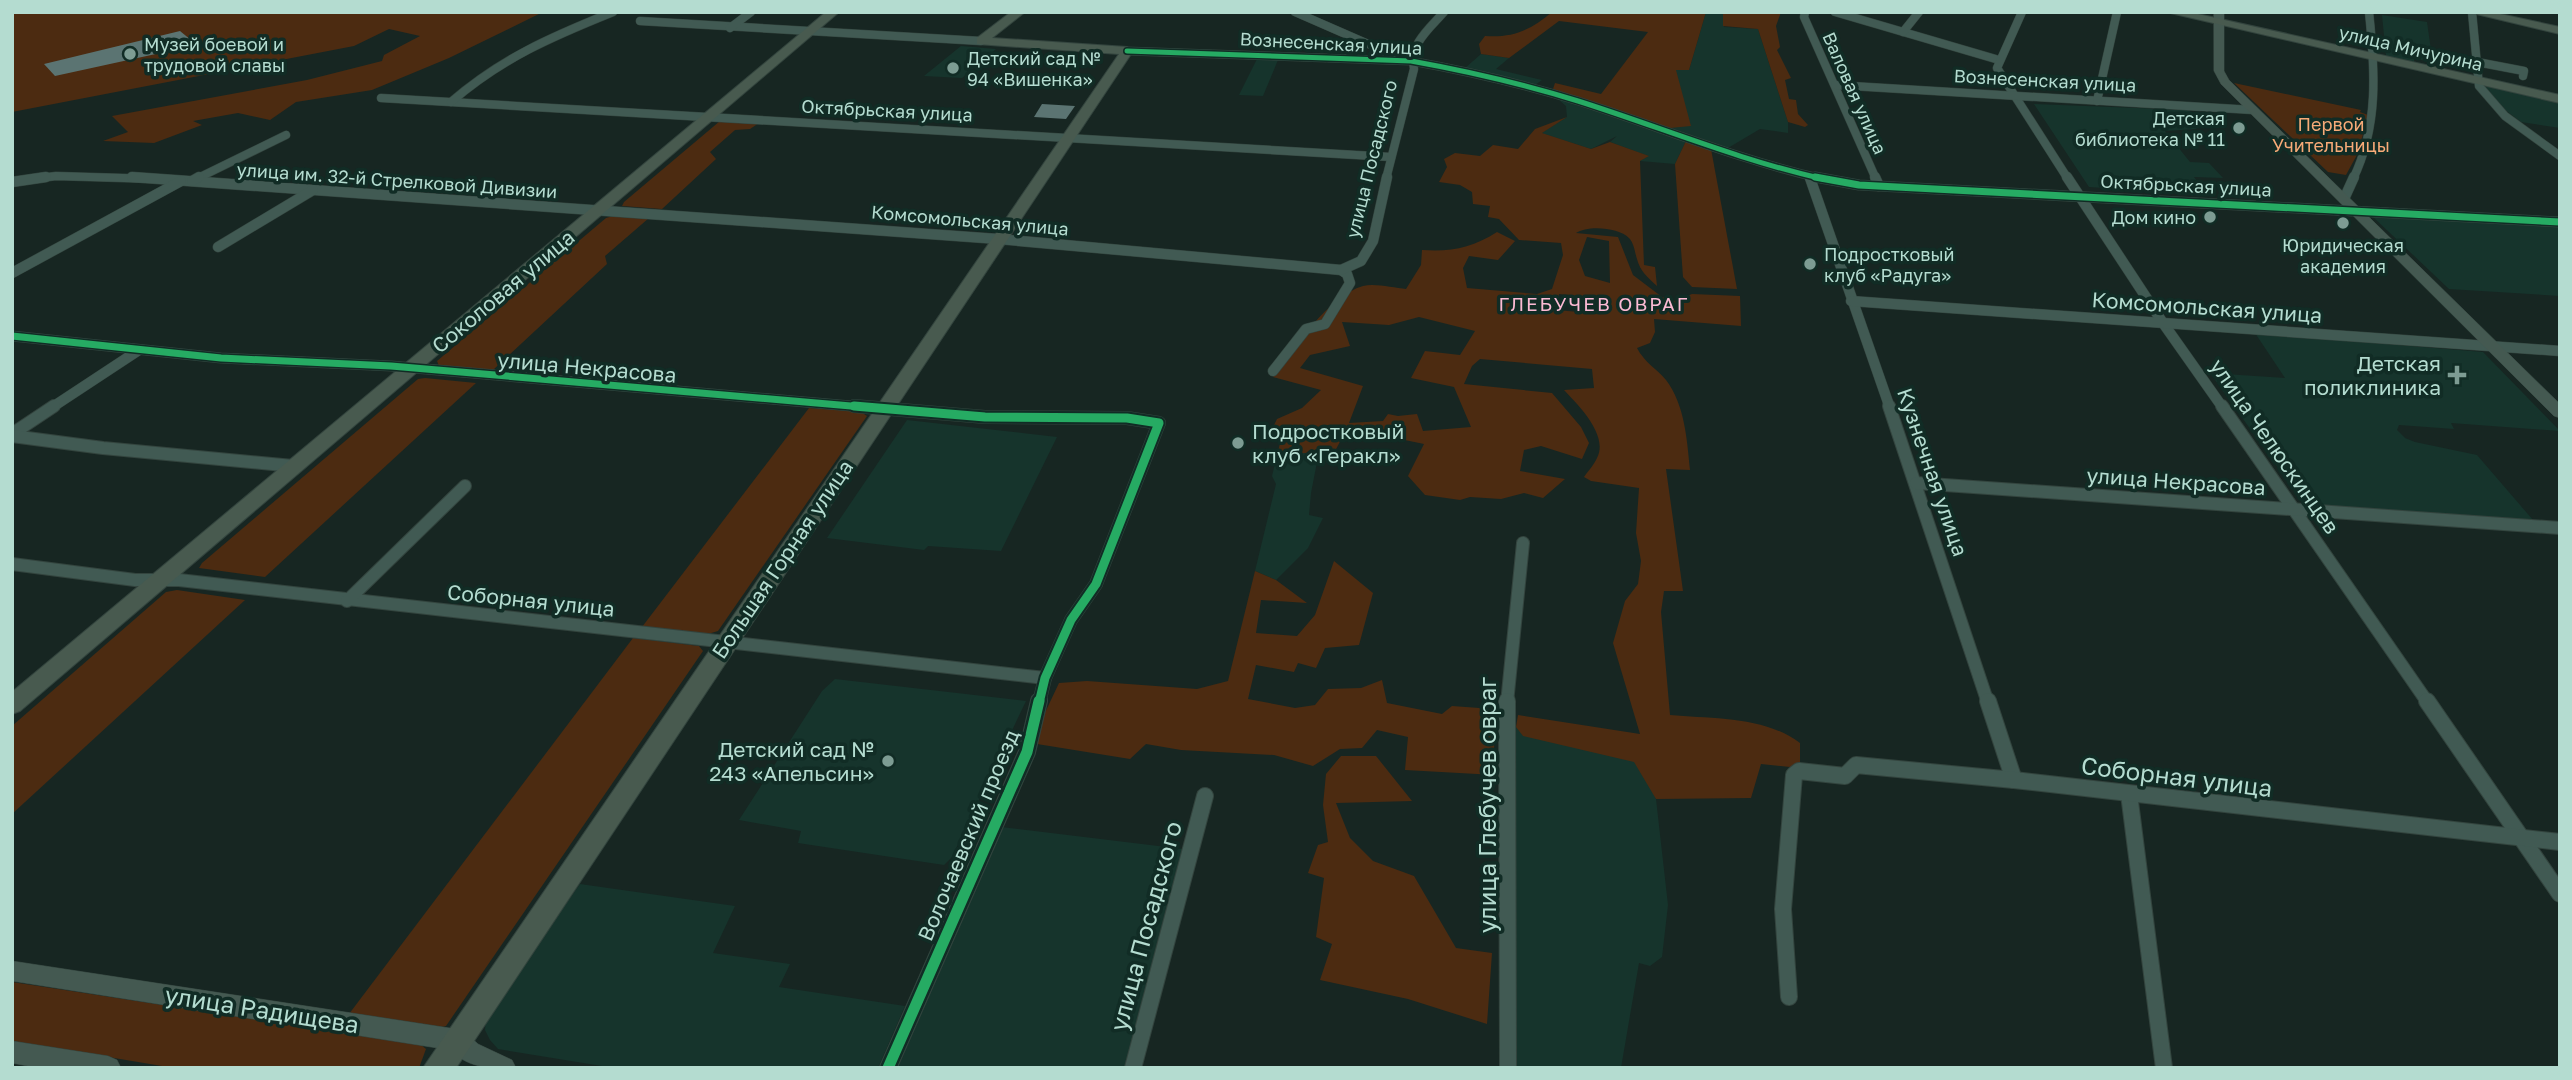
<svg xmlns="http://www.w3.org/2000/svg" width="2572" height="1080" viewBox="0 0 2572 1080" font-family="'Golos Text',sans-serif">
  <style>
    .built { fill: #16342c }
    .green { fill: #4c2b11; fill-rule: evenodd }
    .building { fill: #5b7472 }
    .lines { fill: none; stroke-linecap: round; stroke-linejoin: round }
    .street-far3-casing { stroke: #33443e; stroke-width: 9 }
    .street-far2-casing { stroke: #33443e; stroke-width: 11 }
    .street-far1-casing { stroke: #33443e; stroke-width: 14 }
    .street-casing { stroke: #33443e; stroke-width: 18 }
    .secondary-casing { stroke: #33443e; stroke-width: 1 }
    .primary-casing { stroke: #33443e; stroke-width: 2 }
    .street-far3 { stroke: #415a53; stroke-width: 8 }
    .street-far2 { stroke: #415a53; stroke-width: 10 }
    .street-far1 { stroke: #415a53; stroke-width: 12 }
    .street { stroke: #415a53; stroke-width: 16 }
    .secondary { fill: #445951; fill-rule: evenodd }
    .primary { fill: #485a4f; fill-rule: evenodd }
    .cycleway-far3-casing { stroke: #112c25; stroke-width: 8 }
    .cycleway-far2-casing { stroke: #112c25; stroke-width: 10 }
    .cycleway-far1-casing { stroke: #112c25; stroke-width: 13 }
    .cycleway-casing { stroke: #112c25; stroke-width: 16 }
    .cycleway-far3 { stroke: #26ab63; stroke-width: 5 }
    .cycleway-far2 { stroke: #26ab63; stroke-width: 7 }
    .cycleway-far1 { stroke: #26ab63; stroke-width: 9 }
    .cycleway { stroke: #26ab63; stroke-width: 11 }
    .poi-dot { fill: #7d9c93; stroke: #112c25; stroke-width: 2.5 }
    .labels { text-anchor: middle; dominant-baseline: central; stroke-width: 7; stroke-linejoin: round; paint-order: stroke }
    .far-street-label { font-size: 18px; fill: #b4dcd0; stroke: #112c25 }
    .far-poi-label { font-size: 18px; fill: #b4dcd0; stroke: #112c25; text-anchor: start }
    .far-park-label { font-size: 18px; fill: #f7ab78; stroke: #112c25 }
    .far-neighbourhood-label { font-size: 19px; letter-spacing: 2px; fill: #fcbbd4; stroke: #112c25 }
    .street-label { font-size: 21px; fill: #b4dcd0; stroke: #112c25 }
    .poi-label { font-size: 21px; fill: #b4dcd0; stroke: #112c25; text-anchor: end }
    .near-street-label { font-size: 24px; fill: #b4dcd0; stroke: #112c25 }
  </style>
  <rect width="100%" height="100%" fill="#172622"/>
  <g class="built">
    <polygon points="1706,12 1723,12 1724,27 1758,29 1788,122 1788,133 1760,129 1728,148 1670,128 1675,69 1689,70"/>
    <polygon points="2382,15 2427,22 2431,50 2426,53 2428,61 2414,59 2414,62 2386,56"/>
    <polygon points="961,46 996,49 962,78 924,76"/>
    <polygon points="1481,54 1509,58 1496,69 1542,80 1535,85 1464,69"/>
    <polygon points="1257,59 1278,60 1263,96 1239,95"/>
    <polygon points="2486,84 2560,101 2560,128 2521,122 2493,101 2481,85"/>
    <polygon points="1558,99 1644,127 1686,141 1675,164 1640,161 1648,156 1610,142 1617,136 1591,149 1541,133 1567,117 1566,106"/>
    <polygon points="2034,104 2189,110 2200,123 2192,123 2197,129 2165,131 2190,162 2209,163 2223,178 2194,177 2201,187 2195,188 2201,194 2089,187"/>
    <polygon points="2372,216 2560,225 2560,296 2449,289"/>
    <polygon points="2255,333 2483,352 2560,431 2451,423 2454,429 2399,425 2397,430 2405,438 2415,442 2477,455 2533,520 2313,505 2302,501 2210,373 2285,378"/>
    <polygon points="907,420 1057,437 1001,551 928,546 924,550 827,538"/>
    <polygon points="1319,452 1311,493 1309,515 1323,518 1308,548 1276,580 1255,571 1276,484 1272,476 1277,455"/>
    <polygon points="835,679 1026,701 952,857 944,865 798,843 801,831 739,820 822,691"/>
    <polygon points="1516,727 1642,749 1656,799 1668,905 1662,957 1650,966 1639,963 1621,1068 1516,1068"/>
    <polygon points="1001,827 1183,849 1126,1068 897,1068"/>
    <polygon points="580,884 735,906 713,953 790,964 779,987 905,1006 878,1068 614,1068 498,1049 490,1040 485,1030 486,1017"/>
  </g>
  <g class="green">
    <polygon points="12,12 543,12 449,58 372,90 296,102 270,120 238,113 193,121 202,125 154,143 103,141 128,132 112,116 307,80 382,61 384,55 420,36 389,29 354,46 12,112"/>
    <path d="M 1552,12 L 1706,12 L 1689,70 L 1676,70 L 1691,126 L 1670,128 L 1553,89 L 1555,83 L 1601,94 L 1648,32 L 1559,21 L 1509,58 L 1481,54 L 1479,44 L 1485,36 C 1513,38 1531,30 1552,12 Z"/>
    <polygon points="1723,12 1781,12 1776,26 1780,47 1777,50 1791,78 1785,80 1789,99 1796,100 1798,114 1808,125 1805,127 1788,122 1758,29 1723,26"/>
    <polygon points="2234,83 2361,110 2360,112 2368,115 2358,153 2346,175 2328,172"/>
    <path d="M 1567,117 L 1542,133 L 1591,149 L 1610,142 L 1649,156 L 1640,161 L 1644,265 L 1655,267 L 1657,286 C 1648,278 1640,271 1637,259 C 1635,253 1634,243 1629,238 C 1619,227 1587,225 1576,233 L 1618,237 L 1633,275 L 1662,297 L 1675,301 L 1692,294 L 1740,296 L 1741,326 L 1654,319 L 1655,332 L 1650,343 L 1637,348 C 1644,362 1657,369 1666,380 C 1685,405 1687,440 1690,470 L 1666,469 L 1683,591 L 1664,591 L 1661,612 L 1670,715 C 1713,719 1764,716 1800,743 L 1800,768 L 1761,764 L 1751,798 L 1656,799 L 1634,762 L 1523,736 L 1516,727 L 1518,715 L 1640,734 L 1613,643 L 1625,601 L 1638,584 L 1641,561 L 1636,533 L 1639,488 L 1591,481 L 1584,477 C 1588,471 1594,465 1597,458 C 1609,435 1578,405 1564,390 L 1594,388 L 1592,369 L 1480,359 L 1472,366 L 1464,384 L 1552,393 L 1581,427 L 1589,443 L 1582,459 L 1541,446 L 1524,450 L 1520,471 L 1565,479 L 1543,498 L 1524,493 L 1501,499 L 1470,497 L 1460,500 L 1425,495 L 1408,476 L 1424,444 L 1376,434 L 1368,439 L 1342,438 L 1335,451 L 1277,455 L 1282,436 L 1269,435 L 1277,419 L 1302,408 L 1321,390 L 1273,377 C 1294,349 1328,296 1363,286 C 1375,283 1394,288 1406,289 L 1421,265 L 1422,250 C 1451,252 1472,248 1497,232 L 1515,241 L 1498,260 L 1469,256 L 1463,268 L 1467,288 L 1537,294 L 1552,289 L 1563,255 L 1561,243 L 1519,240 L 1499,219 L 1488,217 L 1490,206 L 1473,204 L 1472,192 L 1460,185 L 1439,182 L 1447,167 L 1444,159 L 1455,153 L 1480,156 L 1493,145 L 1518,149 L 1535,129 ZM 1587,237 L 1609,241 L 1610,283 L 1585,276 L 1579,260 ZM 1559,294 L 1599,298 L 1591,313 L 1556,310 ZM 1419,317 L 1475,331 L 1460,355 L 1425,351 L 1411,378 L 1454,387 L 1471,427 L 1423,431 L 1417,414 L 1398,416 L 1388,414 L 1383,421 L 1349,423 L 1363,386 L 1300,368 L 1310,355 L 1350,346 L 1342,322 L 1389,325 Z"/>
    <polygon points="720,121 759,123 750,129 735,130 710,152 716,159 662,209 622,206 624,202"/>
    <polygon points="1686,141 1711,149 1737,289 1692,287 1683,277 1675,164"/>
    <polygon points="613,216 649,218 605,256 607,264 493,370 439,366 437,361 606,218"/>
    <polygon points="425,378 476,383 265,577 199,568 202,563 418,379"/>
    <polygon points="809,408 861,412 867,416 718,631 708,634 642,627"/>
    <polygon points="1334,561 1373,593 1359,645 1325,648 1316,668 1298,663 1294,672 1256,665 1248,699 1295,708 1315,705 1328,689 1361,688 1382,680 1387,703 1442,714 1452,706 1493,709 1495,775 1405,770 1408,737 1377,730 1362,748 1340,749 1313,766 1274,755 1181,750 1146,744 1130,759 1037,744 1042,719 1059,683 1087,681 1197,689 1228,681 1255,571 1276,580 1307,603 1261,600 1256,633 1297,636 1315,615"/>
    <polygon points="177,590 245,600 12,814 12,726 166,592"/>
    <polygon points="633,638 699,646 703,651 446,1026 435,1029 349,1014"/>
    <polygon points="1341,756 1376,756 1412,801 1336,803 1350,838 1373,861 1414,876 1456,948 1492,953 1487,1024 1408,999 1320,980 1332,944 1316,937 1324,878 1308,873 1318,845 1328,842 1323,805 1326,774"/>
    <polygon points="12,982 420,1044 426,1049 419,1068 174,1068 12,1041"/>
  </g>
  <g class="building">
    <polygon points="180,31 197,45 55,76 44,64"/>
    <polygon points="1042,104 1075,106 1066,119 1034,117"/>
  </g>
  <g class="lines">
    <defs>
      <g id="street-far3">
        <polyline points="1295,12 1398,57"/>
        <polyline points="1805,12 1804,17 1876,179"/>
        <polyline points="1835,12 1999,60"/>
        <polyline points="2022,12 1997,68 2068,179"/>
        <polyline points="2472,12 2479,86 2505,116 2560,156"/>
        <polyline points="640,21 981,41"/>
        <polyline points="730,28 751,12"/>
        <polyline points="1903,32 1919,12"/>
        <path d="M 1127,51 L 1411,61 C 1467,71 1523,84 1578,101 C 1660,127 1739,160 1823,179"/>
        <polyline points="2477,62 2524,71 2523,76"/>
        <polyline points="1835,85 2253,110"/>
        <polyline points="381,98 1391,157"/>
        <polyline points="2097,101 2117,12"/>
        <path d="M 451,102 C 502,58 551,37 613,12"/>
        <polyline points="33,179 56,176 157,179"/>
        <polyline points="196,179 286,135"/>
        <path d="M 1386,179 L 1414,69 C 1409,44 1429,29 1444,12"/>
        <path d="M 2353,179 C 2379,126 2375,69 2369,12"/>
      </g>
      <g id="street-far2">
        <polyline points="132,177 998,239 1341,270 1347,274 1350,283 1325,324 1306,329 1273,371"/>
        <polyline points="1815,177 1859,185 2560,222"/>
        <polyline points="1875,177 1879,186"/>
        <polyline points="2067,177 2163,323 2223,408"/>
        <polyline points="1810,178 1890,408"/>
        <polyline points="192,181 199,177"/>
        <polyline points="12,182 46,177"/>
        <polyline points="2344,199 2354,177"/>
        <polyline points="218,247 313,190"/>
        <polyline points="1341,270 1361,261 1373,241 1387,177"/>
        <polyline points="12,273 181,181"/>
        <polyline points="1851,301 2560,351"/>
        <polyline points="12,336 221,358 391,366 874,408"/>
        <polyline points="51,408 139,350"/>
      </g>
      <g id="street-far1">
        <polyline points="854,406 985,417 1127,418 1159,423 1096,584 1071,620 1045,678 1039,703"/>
        <polyline points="1889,406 1988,703"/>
        <polyline points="2222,406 2428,703"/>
        <polyline points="12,434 54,406"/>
        <polyline points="12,436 103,448 293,466"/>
        <polyline points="1916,483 2560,528"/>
        <polyline points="12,564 135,580 179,580 1045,678"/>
        <polyline points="347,601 465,486"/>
        <polyline points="1507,703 1523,543"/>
      </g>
      <g id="street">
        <polyline points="1507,701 1508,1068"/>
        <polyline points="1988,701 2014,780"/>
        <polyline points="2427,701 2560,894"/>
        <polyline points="2129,794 2164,1068"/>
        <polyline points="1789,997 1783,909 1794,775 1799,771 1845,776 1856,765 2014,780 2560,842"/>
        <polyline points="888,1068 1027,752 1039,701"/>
        <polyline points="1133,1068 1205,796"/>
      </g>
      <g id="secondary">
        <polygon points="2214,12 2224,12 2224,71 2229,80 2560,404 2560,418 2554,416 2221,84 2214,71"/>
        <path d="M 12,961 L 456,1029 L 465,1032 L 478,1044 L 512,1060 L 516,1068 C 489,1068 470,1069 450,1050 L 12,981 Z"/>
        <polygon points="12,1041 108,1056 117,1060 121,1068 38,1068 12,1063"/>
      </g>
      <g id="primary">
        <polygon points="826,12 839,12 20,711 12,714 12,692"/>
        <polygon points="1011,12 1025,12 992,38 1127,47 1133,51 456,1068 423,1068 1119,54 977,44 977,38"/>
        <polygon points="2166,12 2189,12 2560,95 2560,103"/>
        <polygon points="2468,12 2491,12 2560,27 2560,34"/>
      </g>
    </defs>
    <use href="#street-far3" class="street-far3-casing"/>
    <use href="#street-far2" class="street-far2-casing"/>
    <use href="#street-far1" class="street-far1-casing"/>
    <use href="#street" class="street-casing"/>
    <use href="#secondary" class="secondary-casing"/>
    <use href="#primary" class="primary-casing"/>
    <use href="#street-far3" class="street-far3"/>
    <use href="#street-far2" class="street-far2"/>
    <use href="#street-far1" class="street-far1"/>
    <use href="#street" class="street"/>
    <use href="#secondary" class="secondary"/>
    <use href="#primary" class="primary"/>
    <defs>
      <path id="cycleway-far3" d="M 1127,51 L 1411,61 C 1467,71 1523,84 1578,101 C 1660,127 1739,160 1823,179"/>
      <g id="cycleway-far2">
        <polyline points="1815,177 1859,185 2560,222"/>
        <polyline points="12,336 221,358 391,366 874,408"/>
      </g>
      <polyline id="cycleway-far1" points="854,406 985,417 1127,418 1159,423 1096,584 1071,620 1045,678 1039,703"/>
      <polyline id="cycleway" points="888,1068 1027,752 1039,701"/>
    </defs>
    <use href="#cycleway-far3" class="cycleway-far3-casing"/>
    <use href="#cycleway-far2" class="cycleway-far2-casing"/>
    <use href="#cycleway-far1" class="cycleway-far1-casing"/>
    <use href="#cycleway" class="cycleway-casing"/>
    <use href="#cycleway-far3" class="cycleway-far3"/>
    <use href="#cycleway-far2" class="cycleway-far2"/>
    <use href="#cycleway-far1" class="cycleway-far1"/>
    <use href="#cycleway" class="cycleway"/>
  </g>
  <g class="poi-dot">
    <circle cx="130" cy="54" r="7"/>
    <circle cx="953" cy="68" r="7"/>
    <circle cx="2239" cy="128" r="7"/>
    <circle cx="2210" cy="217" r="7"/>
    <circle cx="2343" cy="223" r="7"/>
    <circle cx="1810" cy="264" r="7"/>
    <path d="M2453.5 364.5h7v7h7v7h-7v7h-7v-7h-7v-7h7z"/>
    <circle cx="1238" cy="443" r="7"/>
    <circle cx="888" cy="761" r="7"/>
  </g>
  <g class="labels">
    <g class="far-street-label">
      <text transform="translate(1331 43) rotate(3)">Вознесенская улица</text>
      <text transform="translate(2411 48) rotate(13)">улица Мичурина</text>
      <text transform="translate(2045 80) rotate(3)">Вознесенская улица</text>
      <text transform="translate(1855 93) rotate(66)">Валовая улица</text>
      <text transform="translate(887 110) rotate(3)">Октябрьская улица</text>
      <text transform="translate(1371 159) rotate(-76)">улица Посадского</text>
      <text transform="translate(397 180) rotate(4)">улица им. 32-й Стрелковой Дивизии</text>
      <text transform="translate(2186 185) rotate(3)">Октябрьская улица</text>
      <text transform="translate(970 220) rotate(5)">Комсомольская улица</text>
    </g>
    <g class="far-poi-label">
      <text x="144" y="44">Музей боевой и<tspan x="144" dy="21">трудовой славы</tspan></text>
      <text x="967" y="58">Детский сад №<tspan x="967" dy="21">94 «Вишенка»</tspan></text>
      <text x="2225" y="118" text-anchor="end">Детская<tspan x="2225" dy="21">библиотека № 11</tspan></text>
      <text x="2196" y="217" text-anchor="end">Дом кино</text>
      <text x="2343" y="245" text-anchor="middle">Юридическая<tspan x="2343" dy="21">академия</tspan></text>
      <text x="1824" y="254">Подростковый<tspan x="1824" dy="21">клуб «Радуга»</tspan></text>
    </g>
    <g class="far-park-label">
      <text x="2331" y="124">Первой<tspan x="2331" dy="21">Учительницы</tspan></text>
    </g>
    <g class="far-neighbourhood-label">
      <text x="1594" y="303">ГЛЕБУЧЕВ ОВРАГ</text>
    </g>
    <g class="street-label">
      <text transform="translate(503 291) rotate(-40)">Соколовая улица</text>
      <text transform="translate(2207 307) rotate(4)">Комсомольская улица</text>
      <text transform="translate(587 367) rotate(5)">улица Некрасова</text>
      <text transform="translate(2275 446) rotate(55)">улица Челюскинцев</text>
      <text transform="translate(1933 472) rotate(71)">Кузнечная улица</text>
      <text transform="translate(2176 481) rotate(4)">улица Некрасова</text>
      <text transform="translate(782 559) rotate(-56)">Большая Горная улица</text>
      <text transform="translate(531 600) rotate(6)">Соборная улица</text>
      <text transform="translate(968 835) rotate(-67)">Волочаевский проезд</text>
    </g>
    <g class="poi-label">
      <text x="2441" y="363">Детская<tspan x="2441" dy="24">поликлиника</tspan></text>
      <text x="1252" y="431" text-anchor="start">Подростковый<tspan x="1252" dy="24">клуб «Геракл»</tspan></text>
      <text x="874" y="749">Детский сад №<tspan x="874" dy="24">243 «Апельсин»</tspan></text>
    </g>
    <g class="near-street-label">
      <text transform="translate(2177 776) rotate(7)">Соборная улица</text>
      <text transform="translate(1486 805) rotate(-90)">улица Глебучев овраг</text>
      <text transform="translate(1145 926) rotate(-75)">улица Посадского</text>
      <text transform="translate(262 1009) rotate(9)">улица Радищева</text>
    </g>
  </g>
  <rect width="2572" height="1080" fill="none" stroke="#b4dcd0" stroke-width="28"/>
</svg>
